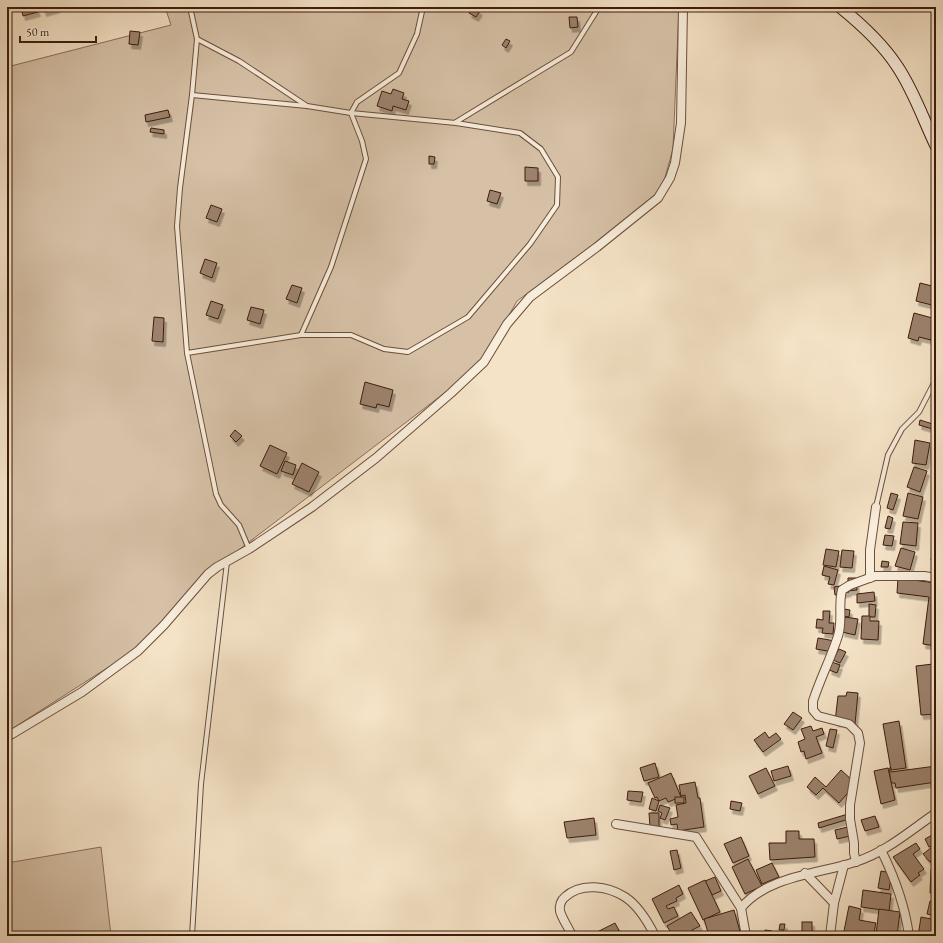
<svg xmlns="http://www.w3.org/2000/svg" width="943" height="943" viewBox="0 0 943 943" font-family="'EB Garamond',serif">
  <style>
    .green { fill: #d6c1a7; stroke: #8a6e5a }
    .building { fill: #9d836e; stroke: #3d1c0d; filter: url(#shadow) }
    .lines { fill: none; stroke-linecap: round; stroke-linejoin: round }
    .lane-casing { stroke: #6b4e3c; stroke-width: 6 }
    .street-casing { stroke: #6b4e3c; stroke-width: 10 }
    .secondary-casing { stroke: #3d1c0d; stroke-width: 13 }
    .lane { stroke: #f8eddb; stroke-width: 4 }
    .street { stroke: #f8eddb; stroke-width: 8 }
    .secondary { stroke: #f8eddb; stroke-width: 11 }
  </style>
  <defs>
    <filter id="shadow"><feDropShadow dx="2.5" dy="4.5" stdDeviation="0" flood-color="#0004"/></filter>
  </defs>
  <rect width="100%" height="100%" fill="#f5e3c7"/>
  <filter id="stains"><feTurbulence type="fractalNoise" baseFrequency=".005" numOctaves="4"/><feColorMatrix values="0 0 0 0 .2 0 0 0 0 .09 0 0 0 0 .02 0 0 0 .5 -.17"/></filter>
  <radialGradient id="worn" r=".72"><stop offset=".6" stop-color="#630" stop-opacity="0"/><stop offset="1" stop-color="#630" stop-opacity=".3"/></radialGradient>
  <g class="green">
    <polygon points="165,7 679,7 673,149 660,195 517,301 480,366 228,558 154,638 7,732 7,67 171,25"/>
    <polygon points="101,847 111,936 7,936 7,863"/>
  </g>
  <g class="building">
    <polygon points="21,7 36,7 38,12 23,16"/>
    <polygon points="43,7 57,7 58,8 44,12"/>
    <polygon points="473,7 480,11 476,17 469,13"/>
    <polygon points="569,17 577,17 578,27 570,28"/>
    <polygon points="130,31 140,32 138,45 129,44"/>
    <polygon points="506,39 510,41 506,48 502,45"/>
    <polygon points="393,89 404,93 402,99 409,101 406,110 393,106 392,111 377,106 382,91 391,94"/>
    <polygon points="168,110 170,117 146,122 145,115"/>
    <polygon points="151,128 164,130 164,134 150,132"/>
    <polygon points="429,156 435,157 434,164 429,164"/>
    <polygon points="525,167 538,168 538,181 525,181"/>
    <polygon points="490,190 501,193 497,204 487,201"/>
    <polygon points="211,205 222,209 217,222 206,218"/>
    <polygon points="205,259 217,263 212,278 200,273"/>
    <polygon points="920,283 936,287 936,306 916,301"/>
    <polygon points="292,285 302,288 297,303 286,299"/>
    <polygon points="211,301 223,305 218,319 206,315"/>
    <polygon points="251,307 264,310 260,324 247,320"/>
    <polygon points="914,313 936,319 931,340 919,337 918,341 908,338"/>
    <polygon points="154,317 164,318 163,342 152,341"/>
    <polygon points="365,382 393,390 389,407 377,404 376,408 360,404"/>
    <polygon points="920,420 936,425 936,430 919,425"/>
    <polygon points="235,430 242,436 236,442 230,436"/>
    <polygon points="915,440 930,443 926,465 912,463"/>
    <polygon points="270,445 287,453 277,474 260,466"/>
    <polygon points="285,461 296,465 293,475 281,471"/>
    <polygon points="302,463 319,472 309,492 292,484"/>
    <polygon points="914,467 927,471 920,492 907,487"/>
    <polygon points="891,493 898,495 893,510 887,508"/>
    <polygon points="908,493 923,497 918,519 903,516"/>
    <polygon points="888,516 893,518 890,529 885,528"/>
    <polygon points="903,522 918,523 916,546 900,544"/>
    <polygon points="885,535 894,536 892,546 883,545"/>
    <polygon points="935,541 936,541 936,561 931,560"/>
    <polygon points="901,548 915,552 910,570 895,566"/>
    <polygon points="826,549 839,551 836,567 823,565"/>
    <polygon points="842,550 854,551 852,568 840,567"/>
    <polygon points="882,561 889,562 888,567 881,567"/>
    <polygon points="824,566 838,570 834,585 828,584 830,577 822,575"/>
    <polygon points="848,578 856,578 857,590 848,591"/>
    <polygon points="898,578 936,583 936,646 923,644 929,597 897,593"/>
    <polygon points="847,585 849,592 835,595 834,587"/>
    <polygon points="874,592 875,601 857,603 857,594"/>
    <polygon points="869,604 876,605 875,617 869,617"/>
    <polygon points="844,609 850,610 849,617 842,616"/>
    <polygon points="823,611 830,611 829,623 834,623 833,634 822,633 823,628 816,628 817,619 823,620"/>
    <polygon points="862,616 870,616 870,621 879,621 878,640 861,639"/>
    <polygon points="845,617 858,619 855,635 842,632"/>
    <polygon points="818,638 835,641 833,652 816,649"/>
    <polygon points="839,649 846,652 840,663 833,660"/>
    <polygon points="832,662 840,665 837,673 829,670"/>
    <polygon points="933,664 936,693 936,714 921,715 916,666"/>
    <polygon points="847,692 858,693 855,724 835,722 838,696 846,696"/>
    <polygon points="793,712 802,718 793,730 784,724"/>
    <polygon points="899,721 906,768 891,770 883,724"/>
    <polygon points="811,726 813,731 822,728 824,734 816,737 822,753 806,759 804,751 801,752 798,742 805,739 801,729"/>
    <polygon points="830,729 837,730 833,748 826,746"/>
    <polygon points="765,732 769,738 776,733 781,739 763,752 754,740"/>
    <polygon points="655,763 659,777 644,781 640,768"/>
    <polygon points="788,766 791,776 774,781 771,771"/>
    <polygon points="936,766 936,782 896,788 895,783 891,783 889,768 891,768 891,772"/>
    <polygon points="766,768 775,786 758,794 749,776"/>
    <polygon points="888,768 895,800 881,804 874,771"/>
    <polygon points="841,770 852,780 849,783 853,787 839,803 823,788 816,795 807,787 815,777 826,787"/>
    <polygon points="671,773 681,797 668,802 666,798 659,801 657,797 655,798 648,783"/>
    <polygon points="695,782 698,798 700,798 704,827 678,831 677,824 671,825 670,819 678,817 676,805 686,803 685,795 681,796 679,785"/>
    <polygon points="628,791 643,792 641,802 627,800"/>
    <rect x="675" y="797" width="9" height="6"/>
    <polygon points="652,798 659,801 656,811 649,809"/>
    <polygon points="731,801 742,803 740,811 730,809"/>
    <polygon points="660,805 670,808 665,820 660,818 662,813 658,811"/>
    <polygon points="649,813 659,813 659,827 650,827"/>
    <polygon points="848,814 849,819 819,828 818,823"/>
    <polygon points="875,816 879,827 865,831 861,820"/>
    <polygon points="594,818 596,835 567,838 564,822"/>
    <polygon points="848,827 850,836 837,839 835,830"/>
    <polygon points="786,831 799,831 799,839 814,839 815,857 770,860 769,843 786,843"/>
    <polygon points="936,833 936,844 929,847 925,839"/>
    <polygon points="741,837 749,856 733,863 724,844"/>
    <polygon points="916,843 920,849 913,854 924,869 918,873 920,875 911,882 893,857"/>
    <polygon points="936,844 936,857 930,862 923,854"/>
    <polygon points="677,850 681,868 674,870 670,851"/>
    <polygon points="748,859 762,886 745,894 732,867"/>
    <polygon points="772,863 779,877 762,884 756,870"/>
    <polygon points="931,869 936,869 936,894 930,893"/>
    <polygon points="881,871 892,873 889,890 878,888"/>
    <polygon points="715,877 721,891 712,895 705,881"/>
    <polygon points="705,880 720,912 703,920 688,888"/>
    <polygon points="679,885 683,894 676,898 677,901 666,906 668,909 674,907 678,916 664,923 652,899"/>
    <polygon points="863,890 891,894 889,911 861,907"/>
    <polygon points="930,901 936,902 936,916 927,914"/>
    <polygon points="849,906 861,909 859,920 876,923 873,936 860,933 859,936 843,936"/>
    <polygon points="879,909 900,912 897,935 889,934 888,936 876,935"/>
    <polygon points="734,910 741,935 737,936 709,936 704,919"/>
    <polygon points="691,912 700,926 692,930 696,936 682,936 679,931 672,935 667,926"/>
    <polygon points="921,917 936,920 935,936 918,936"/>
    <rect x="802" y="922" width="10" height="14"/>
    <polygon points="615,923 622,936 599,936 597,932"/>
    <polygon points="780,924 785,924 784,930 779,930"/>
    <polygon points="765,930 772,931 771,936 765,936"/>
  </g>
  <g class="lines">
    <defs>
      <g id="lane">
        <polyline points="190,7 197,39 192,95 180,188 177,226 187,353 216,494 221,505 239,525 249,549"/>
        <polyline points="197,39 239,61 307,106"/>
        <polyline points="456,122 571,52 596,12 597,7"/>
        <polyline points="301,335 331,267 366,159 362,141 351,113 357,102 399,73 417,34 423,7"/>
        <polyline points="187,353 301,335 351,335 384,349 408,352 468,317 530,244 557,205 558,177 541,149 520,133 456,123 351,113 307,106 192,95"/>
        <polyline points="876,507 888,455 902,429 919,412 936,379"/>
        <polyline points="192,936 201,784 227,562"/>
      </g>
      <g id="street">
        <polyline points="870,578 870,550 876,507"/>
        <polyline points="7,737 82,692 138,651 164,625 208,574 217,567 249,549 312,507 376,458 451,393 484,362 507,324 530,297 597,247 658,198 670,178 675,163 681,123 683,7"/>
        <polyline points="616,824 696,837 741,908"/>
        <path d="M 881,850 C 895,878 905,905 909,936"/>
        <path d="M 856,862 L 854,853 L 854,843 L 850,819 L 850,805 L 860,743 L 858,733 L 849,724 L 818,716 L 813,710 L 813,701 C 820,679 831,658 838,636 C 843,621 838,605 842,590 L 850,585 L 875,576 L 924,576 L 936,578"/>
        <polyline points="805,873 834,903 844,865"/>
        <path d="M 572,936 C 569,928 562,919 560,911 C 559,906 561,900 565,897 C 581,882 608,886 625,897 C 639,906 648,922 655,936"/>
        <path d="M 746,936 L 741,908 C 767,876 819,874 855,862 C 885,853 911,830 936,813"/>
        <polyline points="830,936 834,903"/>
      </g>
      <path id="secondary" d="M 840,7 C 861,24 882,43 897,66 C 914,91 923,119 936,146"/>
    </defs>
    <use href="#lane" class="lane-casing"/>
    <use href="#street" class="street-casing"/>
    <use href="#secondary" class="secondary-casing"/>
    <use href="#lane" class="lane"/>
    <use href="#street" class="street"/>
    <use href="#secondary" class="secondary"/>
  </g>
  <rect width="943" height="943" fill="none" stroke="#f5e3c7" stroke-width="24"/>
  <rect x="8" y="8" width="927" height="927" fill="none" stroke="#3d1c0d" stroke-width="2"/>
  <rect x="12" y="12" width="919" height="919" fill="none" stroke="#3d1c0d"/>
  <path d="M20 36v6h76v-6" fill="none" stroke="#3d1c0d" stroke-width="2"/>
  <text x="26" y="36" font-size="12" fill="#3d1c0d" stroke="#f8eddb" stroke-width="3" paint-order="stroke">50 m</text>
  <rect width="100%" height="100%" filter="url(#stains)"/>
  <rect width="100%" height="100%" fill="url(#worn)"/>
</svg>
